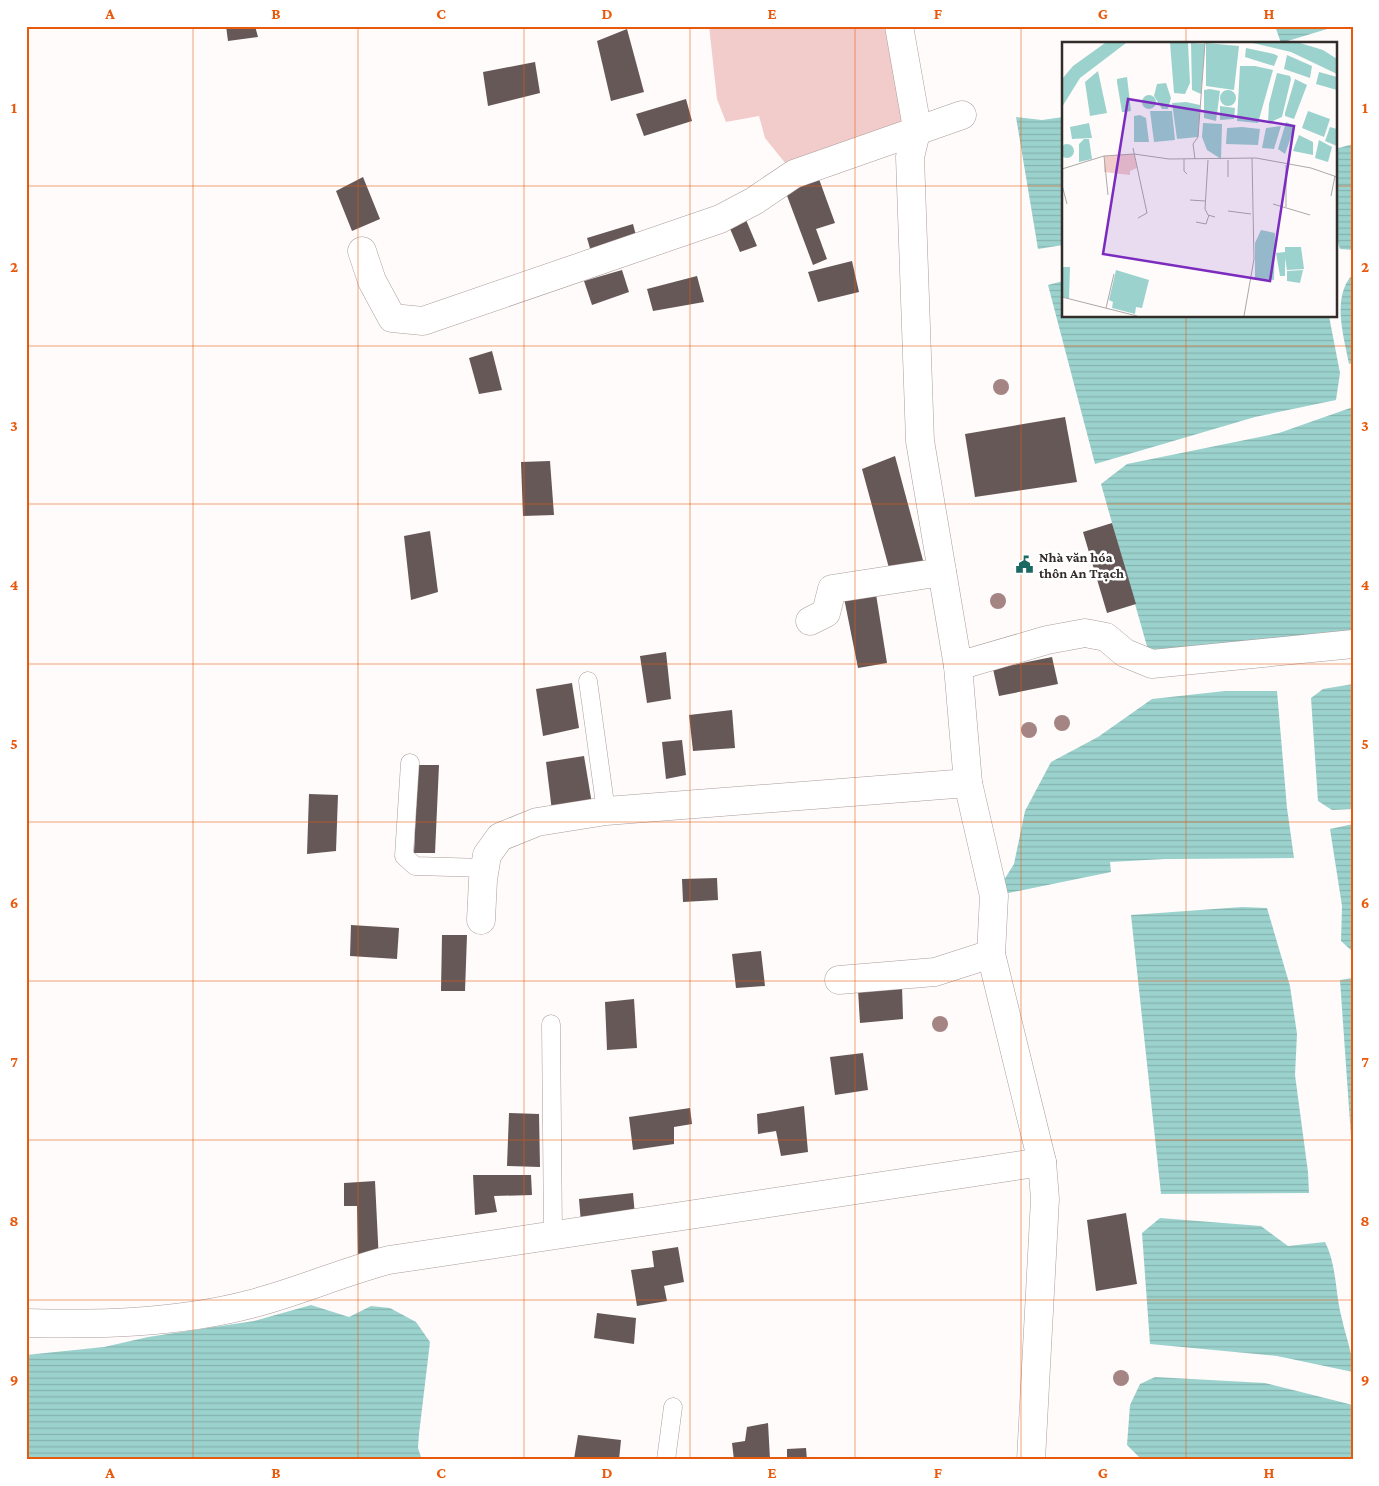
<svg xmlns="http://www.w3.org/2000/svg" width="1379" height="1486" viewBox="0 0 1379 1486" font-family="'Crimson Pro',serif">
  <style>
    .grass { fill: #f2cccb }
    .water { fill: url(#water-rules) }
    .building { fill: #665857 }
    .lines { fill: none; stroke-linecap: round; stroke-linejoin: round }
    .lane-casing { stroke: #ab9c9b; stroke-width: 19 }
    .street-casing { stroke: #ab9c9b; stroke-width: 29 }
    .lane { stroke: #fff; stroke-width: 18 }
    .street { stroke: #fff; stroke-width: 28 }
    .tree { fill: #a58484 }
    .grid { fill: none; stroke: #e8590c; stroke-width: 1; stroke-opacity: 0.55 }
    .labels { text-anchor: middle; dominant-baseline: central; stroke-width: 5; stroke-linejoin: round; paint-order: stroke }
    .poi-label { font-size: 14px; font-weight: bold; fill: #322c2b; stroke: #fff; text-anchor: start }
    .inset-road { fill: none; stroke: #aca8a7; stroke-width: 1 }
    .view { fill: #7b2cbf; fill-opacity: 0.15; stroke: #7b2cbf; stroke-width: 2.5 }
    .inset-edge { fill: none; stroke: #322c2b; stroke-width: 2.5 }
    .neatline { fill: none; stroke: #e8590c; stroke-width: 2 }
    .grid-label { font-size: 16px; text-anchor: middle; font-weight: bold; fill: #e8590c }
  </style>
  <defs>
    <pattern id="water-rules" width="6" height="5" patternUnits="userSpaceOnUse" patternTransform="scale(1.25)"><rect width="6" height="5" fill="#9bd2cd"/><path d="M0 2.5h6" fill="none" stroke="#86b4b0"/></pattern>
  </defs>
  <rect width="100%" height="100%" fill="#fefbfa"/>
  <polygon class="grass" points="709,26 899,26 917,128 794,174 765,138 759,116 726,122 717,99"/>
  <g class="water">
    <polygon points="1275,26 1337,26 1281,43"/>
    <polygon points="1016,117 1042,120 1063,117 1063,245 1038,249"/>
    <polygon points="1353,144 1353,250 1340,249 1335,233 1335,149"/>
    <path d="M 1353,274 L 1353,363 L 1349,364 C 1344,336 1331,297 1353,274 Z"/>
    <polygon points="1063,281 1063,316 1329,316 1340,373 1336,400 1255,417 1095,464 1048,285"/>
    <polygon points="1353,407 1353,644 1152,664 1101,484 1127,464 1279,433"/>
    <polygon points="1353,684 1353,809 1332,810 1318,801 1311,698 1323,689"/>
    <polygon points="1225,691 1277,691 1287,808 1294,858 1165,859 1110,862 1111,872 994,896 1014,864 1025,811 1051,762 1098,737 1152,699"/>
    <polygon points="1353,824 1353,952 1341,941 1342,906 1330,829"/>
    <polygon points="1242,907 1267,908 1290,986 1297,1034 1295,1075 1308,1172 1309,1193 1161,1194 1131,915"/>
    <polygon points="1353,978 1353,1165 1340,980"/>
    <path d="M 1160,1218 L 1261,1226 L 1288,1246 L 1325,1242 C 1337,1265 1335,1294 1342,1319 C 1346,1338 1353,1353 1353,1372 L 1277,1356 L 1150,1344 L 1142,1233 Z"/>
    <polygon points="311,1305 349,1317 371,1306 390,1308 416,1322 430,1342 419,1434 418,1448 422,1460 26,1460 26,1355 104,1347 148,1337 254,1321"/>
    <polygon points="1155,1377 1265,1383 1353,1405 1353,1460 1142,1460 1127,1445 1130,1405 1140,1384"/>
  </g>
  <g class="building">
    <polygon points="226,26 255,26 258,37 228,41"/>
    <polygon points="627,29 644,92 611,101 597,41"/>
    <polygon points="535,62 540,93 488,106 483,72"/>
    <polygon points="686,99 692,121 644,136 636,114"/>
    <polygon points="363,177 380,219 352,231 336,191"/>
    <polygon points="819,179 835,223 816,229 827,259 813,265 786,193"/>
    <polygon points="741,208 757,246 740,252 725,217"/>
    <polygon points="633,224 639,247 594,262 587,238"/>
    <polygon points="852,261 859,292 818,302 808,272"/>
    <polygon points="622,270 629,292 592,305 584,281"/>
    <polygon points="697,276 704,302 653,311 647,289"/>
    <polygon points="492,351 502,390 479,394 469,358"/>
    <polygon points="1065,417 1077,482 975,497 965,434"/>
    <polygon points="895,456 924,564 892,579 862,469"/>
    <polygon points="550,461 554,515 523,516 521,462"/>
    <polygon points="1112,523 1136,604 1107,613 1083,532"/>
    <polygon points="430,531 438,592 411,600 404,536"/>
    <polygon points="875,588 887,663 858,668 843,593"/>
    <polygon points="666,652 671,699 647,703 640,656"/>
    <polygon points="1052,657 1058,684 999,696 993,669"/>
    <polygon points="572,683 579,728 543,736 536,689"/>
    <polygon points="732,710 735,748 693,751 689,715"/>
    <polygon points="682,740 686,775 666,779 662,742"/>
    <polygon points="584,756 592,804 552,811 546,762"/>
    <polygon points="418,765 439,765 435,853 414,853"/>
    <polygon points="309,794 338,795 336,851 307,854"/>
    <polygon points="717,878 718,900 683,902 682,879"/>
    <polygon points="351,925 399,928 397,959 350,956"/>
    <polygon points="442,935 467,935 465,991 441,991"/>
    <polygon points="761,951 765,986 736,988 732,954"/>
    <polygon points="902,986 903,1019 860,1023 858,990"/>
    <polygon points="634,999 637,1048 607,1050 605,1002"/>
    <polygon points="863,1053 868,1090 835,1095 830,1057"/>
    <polygon points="804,1106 808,1152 781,1156 776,1131 758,1134 757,1114"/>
    <polygon points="690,1108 692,1124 674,1127 674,1144 633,1150 629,1117"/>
    <polygon points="509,1113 539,1114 540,1167 507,1166"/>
    <polygon points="473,1175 531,1175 532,1195 494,1196 497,1212 475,1215"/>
    <polygon points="375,1181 379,1262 358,1263 357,1206 344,1206 344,1183"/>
    <polygon points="633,1193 635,1216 581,1223 579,1199"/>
    <polygon points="1126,1213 1137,1284 1096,1291 1087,1220"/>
    <polygon points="678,1247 684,1282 664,1286 667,1301 637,1306 631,1270 654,1267 652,1251"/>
    <polygon points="597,1313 636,1318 634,1344 594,1338"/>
    <polygon points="768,1423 770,1459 734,1460 732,1443 745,1441 747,1427"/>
    <polygon points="578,1435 621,1440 619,1460 574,1459"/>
    <polygon points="806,1448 807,1460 787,1460 787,1449"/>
  </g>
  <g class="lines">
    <defs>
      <g id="lane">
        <polyline points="588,681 606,811"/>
        <polyline points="410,763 404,856 415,866 485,868"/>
        <polyline points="551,1024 553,1235"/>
        <polyline points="666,1460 673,1407"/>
      </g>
      <g id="street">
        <polyline points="899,26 917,128 910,157 920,441 958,666 968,783 994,896 991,954 1042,1162 1045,1199 1031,1460"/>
        <polyline points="362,251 372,281 392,318 423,321 720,219 754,201 794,174 962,115"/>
        <polyline points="810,621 826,613 832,589 942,572"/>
        <polyline points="958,666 1047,640 1085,633 1106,637 1125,653 1152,664 1353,644"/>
        <polyline points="481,920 483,880 487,855 500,837 537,822 606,811 968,783"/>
        <polyline points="839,980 935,972 991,954"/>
        <path d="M 26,1323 C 100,1325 179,1323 251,1304 C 298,1292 342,1272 389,1260 L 1042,1162"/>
      </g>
    </defs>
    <use href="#lane" class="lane-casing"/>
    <use href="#street" class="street-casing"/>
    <use href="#lane" class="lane"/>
    <use href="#street" class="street"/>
  </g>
  <g class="tree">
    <circle cx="1001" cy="387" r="8"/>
    <circle cx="998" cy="601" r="8"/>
    <circle cx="1062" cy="723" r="8"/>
    <circle cx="1029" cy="730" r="8"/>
    <circle cx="940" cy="1024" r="8"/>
    <circle cx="1121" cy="1378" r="8"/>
  </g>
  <path class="grid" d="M 193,26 L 193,1460M 358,26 L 358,1460M 524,26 L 524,1460M 690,26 L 690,1460M 855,26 L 855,1460M 1021,26 L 1021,1460M 1186,26 L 1186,44M 26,186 L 1063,186M 1335,186 L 1353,186M 1186,316 L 1186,1460M 26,346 L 1353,346M 26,504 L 1353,504M 26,664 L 1353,664M 26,822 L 1353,822M 26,981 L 1353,981M 26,1140 L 1353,1140M 26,1300 L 1353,1300"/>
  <defs>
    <symbol id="civic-bare" viewBox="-9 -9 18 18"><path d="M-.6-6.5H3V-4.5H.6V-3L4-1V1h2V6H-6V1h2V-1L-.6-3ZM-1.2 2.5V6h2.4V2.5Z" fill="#1c6863" stroke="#fff" stroke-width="2.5" paint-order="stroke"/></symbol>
  </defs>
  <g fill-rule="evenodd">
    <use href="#civic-bare" x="1012" y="552" width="25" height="25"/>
  </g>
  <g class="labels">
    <g class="poi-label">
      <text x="1039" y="557">Nhà văn hóa<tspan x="1039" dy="16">thôn An Trạch</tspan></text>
    </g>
  </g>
  <g transform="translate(1062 42)">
    <rect width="275" height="275" fill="#fefbfa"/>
    <path d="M 72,112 L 75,126 L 68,129 L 68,133 L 42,130 L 42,114 Z" fill="#f2cccb"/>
    <path d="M 43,1 L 64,1 L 18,36 L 0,65 L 0,37 L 11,24 ZM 108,1 L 126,1 L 128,41 L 123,52 L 112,51 ZM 129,1 L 143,2 L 139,52 L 130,48 ZM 144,1 L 177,4 L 172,48 L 144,44 ZM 191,1 L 238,1 L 261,8 L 275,17 L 275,32 L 229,10 ZM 184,6 L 212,12 L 216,14 L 212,24 L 183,15 ZM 225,13 L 250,24 L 248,36 L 222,27 ZM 178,24 L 193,24 L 211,28 L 196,81 L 175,79 ZM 36,29 L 45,71 L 28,74 L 23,40 ZM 257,30 L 275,35 L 275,48 L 254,42 ZM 215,31 L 228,34 L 229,37 L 220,75 L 206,81 L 207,62 ZM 65,35 L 69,69 L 63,70 L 60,70 L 55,40 L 55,37 ZM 233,37 L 245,43 L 232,77 L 223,74 L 223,71 ZM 104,41 L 109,56 L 106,67 L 100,67 L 92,54 L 95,42 ZM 148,47 L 158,49 L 154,79 L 142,76 L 142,48 ZM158 56a8 8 0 1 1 16 0a8 8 0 1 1-16 0ZM80 60a7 7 0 1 1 14 0a7 7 0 1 1-14 0ZM 124,60 L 138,63 L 136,95 L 115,97 L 110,61 ZM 158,64 L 173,66 L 172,77 L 158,78 ZM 88,69 L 110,69 L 113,98 L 92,100 ZM 246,69 L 268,77 L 262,95 L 240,86 ZM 78,73 L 84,76 L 87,100 L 72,100 L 72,74 ZM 224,80 L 233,84 L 223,112 L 216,107 ZM 27,81 L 30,96 L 10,97 L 8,85 ZM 141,81 L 160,82 L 159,117 L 145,108 L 140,95 ZM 219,84 L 212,107 L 200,106 L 204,86 ZM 180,85 L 198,87 L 196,103 L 164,102 L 165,86 ZM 268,85 L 275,87 L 275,104 L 263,99 ZM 237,93 L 251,100 L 251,113 L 231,109 ZM 22,97 L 27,97 L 30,117 L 17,120 L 17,102 ZM 257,98 L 270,105 L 266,120 L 253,116 ZM-2 109a7 7 0 1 1 14 0a7 7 0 1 1-14 0ZM 199,188 L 213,191 L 212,238 L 193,236 L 193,201 ZM 223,205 L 239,205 L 242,227 L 225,228 L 223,216 L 223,234 L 218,234 L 214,211 L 223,210 ZM 0,225 L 8,225 L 7,257 L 0,255 ZM 54,228 L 87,238 L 80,266 L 74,265 L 73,272 L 50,266 L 51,260 L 47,258 ZM 241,228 L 238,241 L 225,239 L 225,229 Z" fill="#9bd2cd"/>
    <path class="inset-road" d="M 71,106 L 85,171 L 76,176M 42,114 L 46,153M 122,117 L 122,129 L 125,132M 133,117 L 131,102 L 136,95 L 143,1M 146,118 L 143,167 L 146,173 L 153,175M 166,118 L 166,135M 0,127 L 42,114 L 72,112 L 107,117 L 194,116 L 249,126 L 275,135M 0,143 L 5,162M 269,154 L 273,134M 128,158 L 143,159M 211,162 L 248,173M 224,165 L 224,123M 166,169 L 189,172M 134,180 L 144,182 L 147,173M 0,255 L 75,274M 44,266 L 52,232M 182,274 L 192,217 L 190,116"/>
    <path class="view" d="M 66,57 L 232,84 L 208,239 L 41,212 Z"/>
    <rect width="275" height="275" class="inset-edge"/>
  </g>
  <rect width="1379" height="1486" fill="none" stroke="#ffffff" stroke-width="55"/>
  <rect x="28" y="28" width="1324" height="1430" class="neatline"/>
  <g class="grid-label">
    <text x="110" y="19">A</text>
    <text x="276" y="19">B</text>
    <text x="441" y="19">C</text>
    <text x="607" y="19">D</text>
    <text x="772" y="19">E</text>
    <text x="938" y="19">F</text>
    <text x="1103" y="19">G</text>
    <text x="1269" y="19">H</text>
    <text x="14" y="113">1</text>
    <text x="1365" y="113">1</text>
    <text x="14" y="272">2</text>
    <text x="1365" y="272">2</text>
    <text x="14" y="431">3</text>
    <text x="1365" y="431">3</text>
    <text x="14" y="590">4</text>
    <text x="1365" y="590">4</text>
    <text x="14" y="749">5</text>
    <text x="1365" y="749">5</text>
    <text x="14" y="908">6</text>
    <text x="1365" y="908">6</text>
    <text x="14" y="1067">7</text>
    <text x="1365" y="1067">7</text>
    <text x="14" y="1226">8</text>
    <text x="1365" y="1226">8</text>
    <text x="14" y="1385">9</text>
    <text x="1365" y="1385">9</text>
    <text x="110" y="1478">A</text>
    <text x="276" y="1478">B</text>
    <text x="441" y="1478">C</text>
    <text x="607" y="1478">D</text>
    <text x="772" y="1478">E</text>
    <text x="938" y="1478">F</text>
    <text x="1103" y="1478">G</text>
    <text x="1269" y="1478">H</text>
  </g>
</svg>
